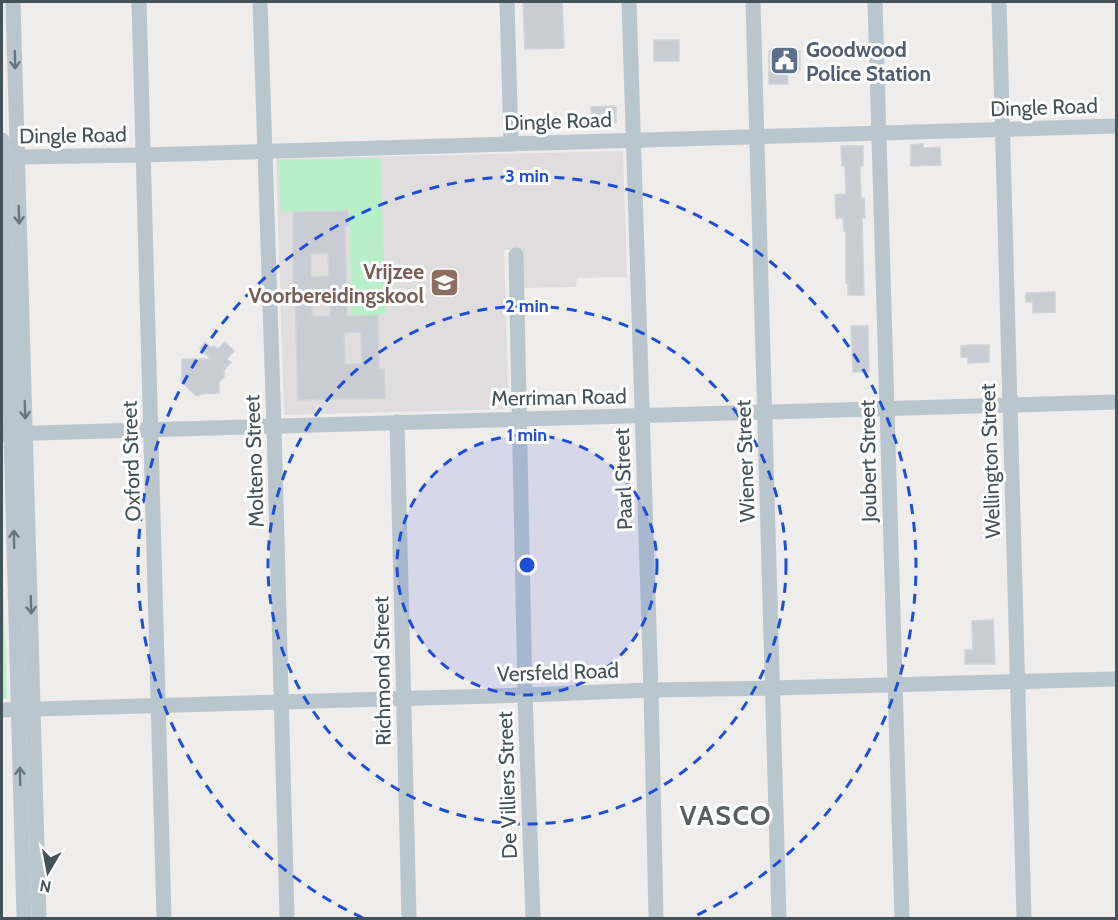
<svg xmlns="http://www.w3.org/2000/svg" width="1118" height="920" viewBox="0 0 1118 920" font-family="Cabin,sans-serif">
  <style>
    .education { fill: #e0ddde }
    .green { fill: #b7f0c8 }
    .building { fill: #c9ccd2; stroke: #d0d3d8; stroke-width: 1.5; fill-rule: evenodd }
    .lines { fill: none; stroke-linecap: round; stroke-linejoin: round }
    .minor { stroke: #bac6cd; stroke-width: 15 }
    .oneway { stroke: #67757c }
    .ring { fill: none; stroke: #1d4ed8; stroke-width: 3; stroke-dasharray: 10 8 }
    .labels { text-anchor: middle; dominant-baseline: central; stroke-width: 6; stroke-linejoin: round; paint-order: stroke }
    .service-label { font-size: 21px; font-weight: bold; fill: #4e5e75; stroke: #fff; text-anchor: start }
    .street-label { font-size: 21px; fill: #44525a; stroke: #fff }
    .education-label { font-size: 21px; font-weight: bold; fill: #785e54; stroke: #fff; text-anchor: end }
    .district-label { font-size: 27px; font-weight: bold; letter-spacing: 1.5px; fill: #595e62; stroke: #fff }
    .centre { fill: #1d4ed8; stroke: #fff; stroke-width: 3 }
    .ring-label { font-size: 18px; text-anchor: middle; font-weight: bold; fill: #1d4ed8; stroke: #fff; stroke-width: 6; stroke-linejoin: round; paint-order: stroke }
  </style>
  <rect width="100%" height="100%" fill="#efecec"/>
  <polygon class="education" points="623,151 627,277 577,278 576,287 522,288 521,250 504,250 509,409 284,415 276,159"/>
  <g class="green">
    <polygon points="381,158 385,314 351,315 350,210 281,212 278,160"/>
    <polygon points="2,556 7,698 2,699"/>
  </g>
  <g class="building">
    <polygon points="523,2 562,2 564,48 525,49"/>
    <rect x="654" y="40" width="25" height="21"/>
    <polygon points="769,51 800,51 800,70 787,70 788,84 769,84"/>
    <polygon points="616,106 616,122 592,123 591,107"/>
    <polygon points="923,144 923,148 940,147 941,165 911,166 911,145"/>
    <polygon points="841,146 863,146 863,166 860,166 861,198 864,198 865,218 862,218 864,295 848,295 848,283 846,283 846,231 844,231 843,218 836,218 835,195 846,194 845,166 842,166"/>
    <path d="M 348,211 L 349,226 L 345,226 L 347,316 L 378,315 L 379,369 L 384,369 L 385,398 L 298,400 L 295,296 L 293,296 L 293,212 ZM 328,253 L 329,276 L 311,277 L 311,254 ZM 330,294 L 330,316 L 312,316 L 312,295 ZM 361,332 L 362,364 L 345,364 L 344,333 Z"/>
    <polygon points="1055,292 1055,312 1033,313 1033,302 1026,302 1026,293"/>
    <polygon points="851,326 868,326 869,371 853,372"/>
    <polygon points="205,342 211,348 213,346 218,349 225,342 234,351 227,359 231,362 224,370 224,377 219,382 219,393 201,394 199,396 195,395 181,381 182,376 182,359 211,359 200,348"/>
    <polygon points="968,345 989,345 989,362 968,363 968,357 961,357 961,346"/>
    <polygon points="993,620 995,664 965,664 965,650 973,650 972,621"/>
  </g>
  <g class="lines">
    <g class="minor">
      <polyline points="13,2 39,918"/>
      <polyline points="139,2 164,918"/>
      <polyline points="260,2 274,426 287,918"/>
      <polyline points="507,2 511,144"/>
      <polyline points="629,2 651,690 656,918"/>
      <polyline points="753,2 779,918"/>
      <polyline points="875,2 902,918"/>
      <polyline points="999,2 1024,918"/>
      <polyline points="2,140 11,433 24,918"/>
      <polyline points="2,158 18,157 143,155 1116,126"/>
      <polyline points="516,255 525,695 533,918"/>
      <polyline points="397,422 409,918"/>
      <polyline points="2,434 1116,402"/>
      <polyline points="2,710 525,695 651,690 773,688 1116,679"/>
    </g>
  </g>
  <defs><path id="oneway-shaft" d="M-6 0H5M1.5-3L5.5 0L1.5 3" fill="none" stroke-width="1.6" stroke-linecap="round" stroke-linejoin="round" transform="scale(1.5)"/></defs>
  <g class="oneway">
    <use href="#oneway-shaft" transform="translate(15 60) rotate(89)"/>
    <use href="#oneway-shaft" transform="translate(19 215) rotate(88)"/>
    <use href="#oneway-shaft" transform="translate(25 410) rotate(88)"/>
    <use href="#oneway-shaft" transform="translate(14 539) rotate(-91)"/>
    <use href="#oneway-shaft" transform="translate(31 605) rotate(88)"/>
    <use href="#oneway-shaft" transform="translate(20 776) rotate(-91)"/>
  </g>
  <circle cx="527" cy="565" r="130" fill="#1d4ed8" fill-opacity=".12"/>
  <g class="ring">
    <circle cx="527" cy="565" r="130"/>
    <circle cx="527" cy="565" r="259"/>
    <path d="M363 918A389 389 0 1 1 691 918"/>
  </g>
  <defs>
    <symbol id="civic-square" viewBox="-11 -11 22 22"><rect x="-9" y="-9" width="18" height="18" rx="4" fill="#5c6f8a" stroke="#fff"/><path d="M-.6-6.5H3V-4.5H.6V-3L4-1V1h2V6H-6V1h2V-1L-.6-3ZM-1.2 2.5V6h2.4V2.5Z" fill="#fff"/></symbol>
    <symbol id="school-square" viewBox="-11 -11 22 22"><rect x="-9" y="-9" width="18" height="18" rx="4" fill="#8d6e63" stroke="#fff"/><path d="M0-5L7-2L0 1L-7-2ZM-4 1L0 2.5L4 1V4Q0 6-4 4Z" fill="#fff"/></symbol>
  </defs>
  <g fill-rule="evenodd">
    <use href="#civic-square" x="768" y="44" width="33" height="33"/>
    <use href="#school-square" x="428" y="266" width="33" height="33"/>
  </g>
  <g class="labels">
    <g class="service-label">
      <text x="806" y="49">Goodwood<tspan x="806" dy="24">Police Station</tspan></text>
    </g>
    <g class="street-label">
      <text transform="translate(1044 107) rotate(-2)">Dingle Road</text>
      <text transform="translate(558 121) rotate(-2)">Dingle Road</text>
      <text transform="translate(73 135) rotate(-1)">Dingle Road</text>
      <text transform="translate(559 397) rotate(-1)">Merriman Road</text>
      <text transform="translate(131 461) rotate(-92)">Oxford Street</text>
      <text transform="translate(254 461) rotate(-92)">Molteno Street</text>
      <text transform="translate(745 461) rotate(-92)">Wiener Street</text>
      <text transform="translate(868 461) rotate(-91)">Joubert Street</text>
      <text transform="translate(990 461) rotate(-92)">Wellington Street</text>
      <text transform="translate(623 479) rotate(-92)">Paarl Street</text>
      <text transform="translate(382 671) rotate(-91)">Richmond Street</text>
      <text transform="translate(558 672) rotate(-2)">Versfeld Road</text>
      <text transform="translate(507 785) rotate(-92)">De Villiers Street</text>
    </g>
    <g class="education-label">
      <text x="424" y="271">Vrijzee<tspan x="424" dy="24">Voorbereidingskool</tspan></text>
    </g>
    <g class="district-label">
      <text x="726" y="815">VASCO</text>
    </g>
  </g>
  <circle cx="527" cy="565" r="9" class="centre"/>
  <g class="ring-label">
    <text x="527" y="182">3 min</text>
    <text x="527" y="312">2 min</text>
    <text x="527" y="441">1 min</text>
  </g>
  <rect width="1118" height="920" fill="none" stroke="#44525a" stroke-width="6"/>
  <g transform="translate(48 872) rotate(190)" stroke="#ffffff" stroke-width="4.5" paint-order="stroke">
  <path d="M0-4.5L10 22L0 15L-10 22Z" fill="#44525a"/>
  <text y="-9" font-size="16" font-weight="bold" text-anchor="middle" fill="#44525a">N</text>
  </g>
</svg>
